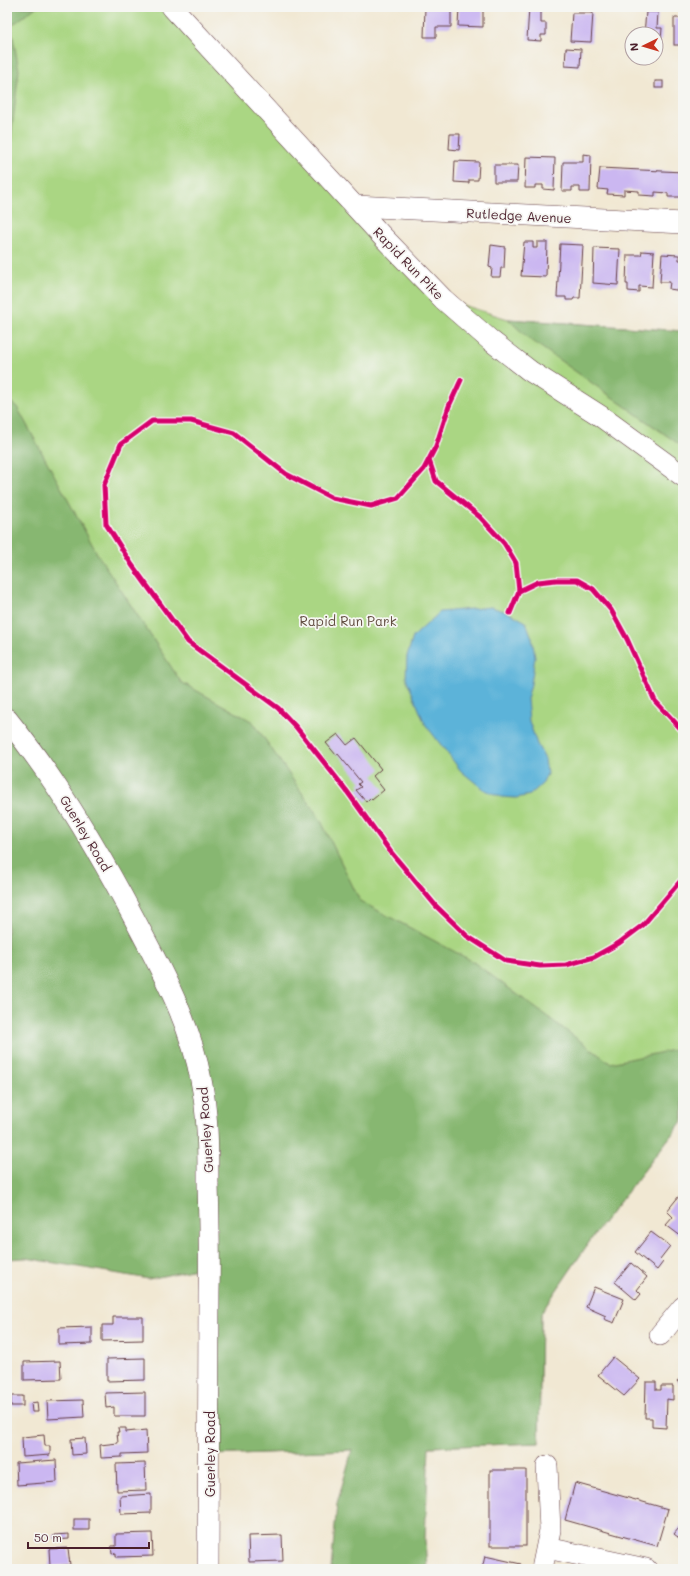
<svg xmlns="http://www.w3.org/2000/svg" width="690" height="1576" viewBox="0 0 690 1576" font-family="Mali,sans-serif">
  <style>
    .green { fill: #aad683; stroke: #7a7a57 }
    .forest { fill: #87b771; stroke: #686b4e }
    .water { fill: #5cb3d9; stroke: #536982 }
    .building { fill: #cbb7f1 }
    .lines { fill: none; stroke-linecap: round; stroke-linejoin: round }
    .minor-casing { stroke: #633d44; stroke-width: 22 }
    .minor { stroke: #fff; stroke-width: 21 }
    .cycleway-casing { stroke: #f6f6f2; stroke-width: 8 }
    .cycleway { stroke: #d6006c; stroke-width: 5 }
    .labels { text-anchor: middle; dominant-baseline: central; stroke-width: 3.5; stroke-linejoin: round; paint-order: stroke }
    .street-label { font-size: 13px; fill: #4a1f2b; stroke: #f6f6f2 }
    .park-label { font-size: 13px; fill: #624d41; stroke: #f6f6f2 }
  </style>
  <rect width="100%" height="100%" fill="#f6f6f2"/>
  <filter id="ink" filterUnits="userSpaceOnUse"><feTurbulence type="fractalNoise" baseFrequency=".025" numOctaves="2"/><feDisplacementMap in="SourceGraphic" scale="8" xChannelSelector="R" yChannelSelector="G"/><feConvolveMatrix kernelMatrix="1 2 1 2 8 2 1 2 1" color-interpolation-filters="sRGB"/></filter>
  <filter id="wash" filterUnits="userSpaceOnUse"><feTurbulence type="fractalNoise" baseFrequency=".012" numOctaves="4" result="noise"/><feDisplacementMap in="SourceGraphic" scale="16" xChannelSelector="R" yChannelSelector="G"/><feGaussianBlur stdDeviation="0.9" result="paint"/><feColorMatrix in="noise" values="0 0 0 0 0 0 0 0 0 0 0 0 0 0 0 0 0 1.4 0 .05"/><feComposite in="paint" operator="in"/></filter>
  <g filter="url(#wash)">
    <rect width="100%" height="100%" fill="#f1e8d3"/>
    <polygon class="green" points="7,7 172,7 443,299 508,319 683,331 683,1120 594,1235 541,1313 539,1443 209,1455 210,1266 7,719"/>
    <g class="forest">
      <polygon points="7,7 36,7 11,26 19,70 7,172"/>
      <polygon points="508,319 683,331 683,447 528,338"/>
      <polygon points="7,399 17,407 98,555 181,682 253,722 320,819 360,901 472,961 610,1063 683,1048 683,1120 594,1235 541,1313 539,1443 429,1447 425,1540 427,1569 331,1569 337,1504 352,1450 209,1455 210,1266 149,1279 26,1258 7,1259"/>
    </g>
    <polygon class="water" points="491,607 510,613 526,622 532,638 535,657 531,684 527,699 529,721 537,744 545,759 547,774 543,783 530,795 516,798 501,797 483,789 461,771 425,724 406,678 407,656 413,637 440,612"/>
    <g id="blocks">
      <g class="building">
        <polygon points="425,7 451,7 451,27 436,27 436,37 424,37"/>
        <polygon points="459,7 483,7 483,27 458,26"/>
        <polygon points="529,7 541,7 541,23 546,23 546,35 541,35 541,41 527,40"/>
        <polygon points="646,12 658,12 657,28 662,28 661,41 656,41 656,34 644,34"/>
        <polygon points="572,13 593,13 591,42 570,41"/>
        <rect x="674" y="18" width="9" height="27"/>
        <polygon points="566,48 581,49 580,67 565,66"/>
        <rect x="655" y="81" width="8" height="7"/>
        <polygon points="450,134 460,134 459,150 449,149"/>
        <polygon points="583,154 591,155 590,192 580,192 580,187 572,187 572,191 562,191 563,162 583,162"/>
        <polygon points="526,157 555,158 554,190 543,189 543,185 535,185 535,188 525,188"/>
        <polygon points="455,161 479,162 478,180 469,180 469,183 454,182"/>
        <polygon points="494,165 518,165 517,182 494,182"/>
        <polygon points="600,168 683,172 683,197 668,197 668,193 655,192 655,196 639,195 639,191 624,190 624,195 607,194 608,190 598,189"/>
        <polygon points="524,242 533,242 533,248 537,248 537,242 547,242 546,277 521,276"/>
        <polygon points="560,244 583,245 580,298 574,298 573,300 566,300 566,297 557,297"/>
        <polygon points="491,245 505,247 504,268 501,268 500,277 491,277 492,268 489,267"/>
        <polygon points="594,248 620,249 618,285 593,283"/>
        <polygon points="642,251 654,252 652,287 639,286 639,292 628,291 628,284 626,284 627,255 641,255"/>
        <polygon points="662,254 679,255 679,260 683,260 683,291 669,289 670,282 660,282"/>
        <polygon points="338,734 347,745 356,738 381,769 373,776 384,790 372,800 370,798 366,802 356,790 361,787 358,784 361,782 338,754 336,755 326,743"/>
        <polygon points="679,1196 683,1199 683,1236 682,1237 666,1225 673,1217 667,1211"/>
        <polygon points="651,1232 670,1246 660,1259 663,1262 657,1270 635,1252"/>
        <polygon points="631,1263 647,1277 637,1290 641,1294 636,1300 615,1282"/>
        <polygon points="594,1287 624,1299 614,1323 604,1319 606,1316 586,1307"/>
        <polygon points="113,1317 143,1317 143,1340 102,1341 102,1325 113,1325"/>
        <polygon points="92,1327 92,1344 59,1345 59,1328"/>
        <polygon points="613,1357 640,1379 624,1396 598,1375"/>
        <polygon points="145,1358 145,1380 107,1381 107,1359"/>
        <polygon points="60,1361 61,1379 24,1380 24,1362"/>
        <polygon points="683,1376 683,1388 677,1381"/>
        <polygon points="646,1382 656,1382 656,1390 661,1390 661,1386 673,1386 673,1400 667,1399 666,1428 652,1427 652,1418 645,1418"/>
        <polygon points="145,1392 145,1416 114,1416 114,1407 106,1408 105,1393"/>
        <rect x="11" y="1396" width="12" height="10"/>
        <polygon points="83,1400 84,1417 48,1419 47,1401"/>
        <polygon points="37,1402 38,1412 32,1412 31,1403"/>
        <polygon points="118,1428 126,1428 126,1432 146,1430 147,1453 122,1454 122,1457 101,1458 100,1445 118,1443 117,1432 119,1432"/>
        <polygon points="44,1435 45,1446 50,1446 50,1455 23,1457 22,1437"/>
        <polygon points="85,1438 86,1454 72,1455 71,1439"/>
        <polygon points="56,1460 57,1482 17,1485 16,1463"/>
        <polygon points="145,1463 146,1490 117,1491 116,1464"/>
        <rect x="490" y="1470" width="36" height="76"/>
        <polygon points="575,1483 668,1509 657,1546 565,1520"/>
        <polygon points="151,1494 151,1513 121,1514 120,1496"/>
        <rect x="74" y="1519" width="15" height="11"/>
        <polygon points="683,1523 683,1541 674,1534"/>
        <polygon points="152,1533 153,1556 116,1557 116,1553 112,1554 111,1546 116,1546 116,1534"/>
        <polygon points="69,1534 69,1539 54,1540 54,1535"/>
        <polygon points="282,1535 283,1561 249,1562 248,1536"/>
        <polygon points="68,1548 70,1565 50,1566 49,1549"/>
        <polygon points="485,1556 521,1564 519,1569 482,1569"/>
      </g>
    </g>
  </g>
  <g filter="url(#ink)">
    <use href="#blocks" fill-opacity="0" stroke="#633d44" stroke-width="1"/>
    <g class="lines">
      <defs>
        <g id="minor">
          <polyline points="172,7 382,236 443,299 490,340 530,371 599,415 683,476"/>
          <polyline points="356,206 683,223"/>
          <path d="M 7,719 C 62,787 106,864 146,941 C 169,985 192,1031 201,1080 C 208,1114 208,1149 208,1184 C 209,1220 210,1256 209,1292 C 209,1385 209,1477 208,1569"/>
          <polyline points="660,1335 683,1307"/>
          <polyline points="547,1548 646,1569"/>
          <polyline points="542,1569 550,1530 547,1466"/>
        </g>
      </defs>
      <use href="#minor" class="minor-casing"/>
      <use href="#minor" class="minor"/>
      <defs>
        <g id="cycleway">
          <polyline points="461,380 449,406 436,446 424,469 398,498 371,506 332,498 286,474 234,433 191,421 152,421 121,444 104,485 106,524 132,565 188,642 278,708 296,727 346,790 390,851 436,906 467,936 506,961 540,966 566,965 594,957 619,943 643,925 683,878"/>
          <polyline points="429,460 436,481 480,517 504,543 516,563 519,591 510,613"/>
          <polyline points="519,591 538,582 556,580 577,580 593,589 611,610 627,639 655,701 683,731"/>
        </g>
      </defs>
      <use href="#cycleway" class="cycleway-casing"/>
      <use href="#cycleway" class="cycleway"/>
    </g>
  </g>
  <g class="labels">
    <g class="street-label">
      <text transform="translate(519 215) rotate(3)">Rutledge Avenue</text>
      <text transform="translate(409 263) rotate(46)">Rapid Run Pike</text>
      <text transform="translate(86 833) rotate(59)">Guerley Road</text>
      <text transform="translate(205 1130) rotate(-94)">Guerley Road</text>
      <text transform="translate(209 1454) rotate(-90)">Guerley Road</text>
    </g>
    <g class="park-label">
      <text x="348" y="620">Rapid Run Park</text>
    </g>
  </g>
  <rect width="690" height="1576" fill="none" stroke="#f6f6f2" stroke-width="24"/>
  <g transform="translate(644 46) rotate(265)"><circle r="19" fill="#f6f6f2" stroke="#b1a0a2"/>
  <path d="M0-3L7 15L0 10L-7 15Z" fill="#c8321e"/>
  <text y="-6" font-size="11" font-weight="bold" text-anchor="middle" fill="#4a1f2b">N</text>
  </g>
  <path d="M28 1542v6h121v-6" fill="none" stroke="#4a1f2b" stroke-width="2"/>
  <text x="34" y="1542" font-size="12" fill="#4a1f2b" stroke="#f6f6f2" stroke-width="3" paint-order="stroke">50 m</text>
</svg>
